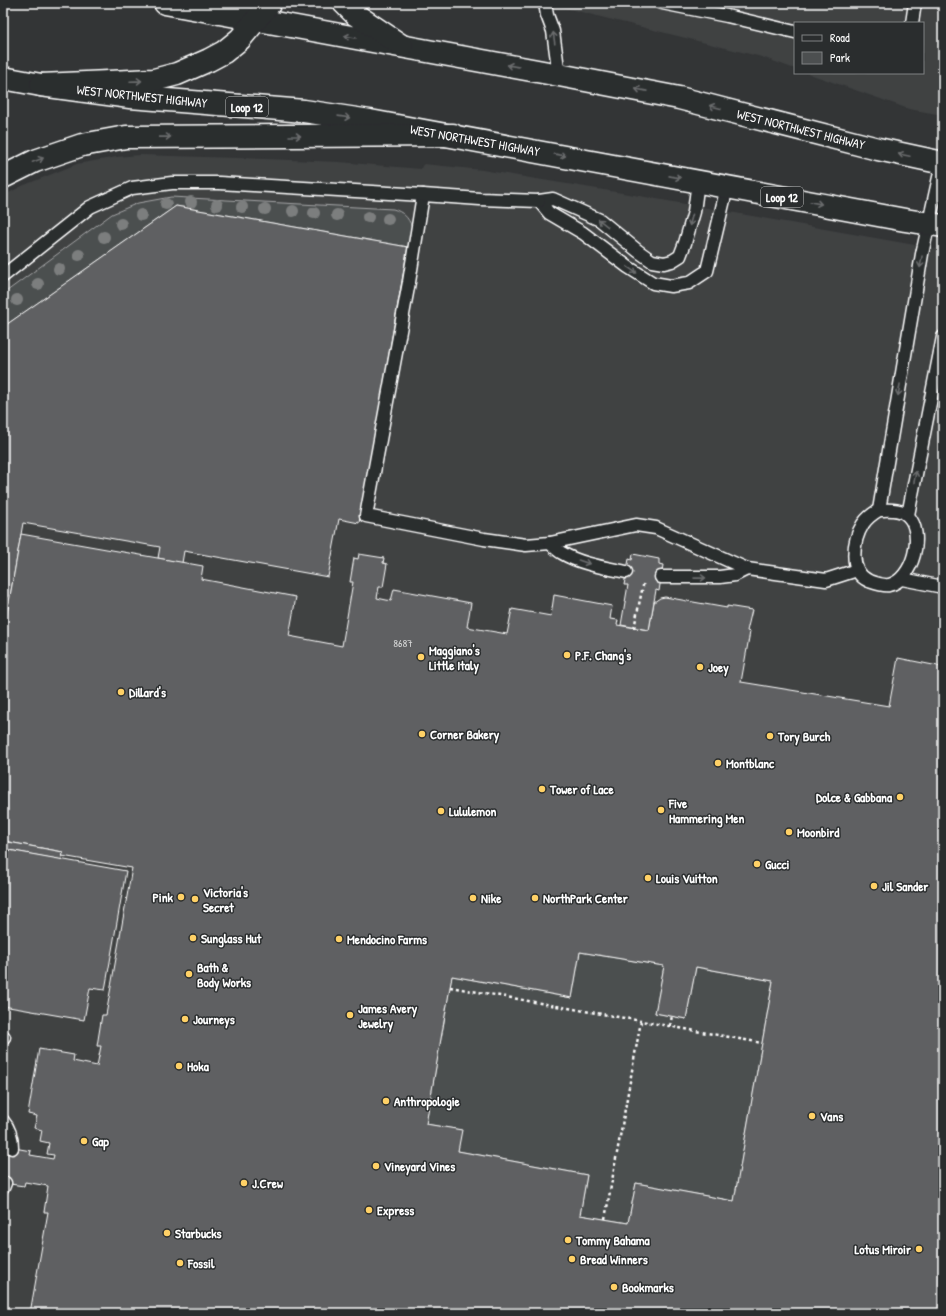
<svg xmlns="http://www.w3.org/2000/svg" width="946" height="1316" viewBox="0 0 946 1316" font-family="'Patrick Hand',sans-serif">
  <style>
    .built { fill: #404243 }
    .green { fill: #4c4f50; stroke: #a6a7a8 }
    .building { fill: #5f6162; stroke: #fff; fill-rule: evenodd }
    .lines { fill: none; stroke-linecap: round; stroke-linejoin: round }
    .lane-casing { stroke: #fff; stroke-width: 15 }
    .primary-casing { stroke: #fff; stroke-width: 25 }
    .highway-casing { stroke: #fff; stroke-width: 25 }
    .path { stroke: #fff; stroke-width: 2.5; stroke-dasharray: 3 3; stroke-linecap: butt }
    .lane { stroke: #2a2d2e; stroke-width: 12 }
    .primary { stroke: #2a2d2e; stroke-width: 22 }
    .highway { stroke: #2a2d2e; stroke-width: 22 }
    .tree { fill: #7c7e7e }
    .oneway { stroke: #6a6c6d }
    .poi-dot { fill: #ffd166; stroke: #2a2d2e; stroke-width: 1.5 }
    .labels { text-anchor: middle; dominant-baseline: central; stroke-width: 3; stroke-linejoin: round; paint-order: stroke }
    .number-label { font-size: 11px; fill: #d7d8d8 }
    .shield { fill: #2a2d2e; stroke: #bfc0c0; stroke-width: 1 }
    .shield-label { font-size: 12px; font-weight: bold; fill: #fff }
    .street-label { font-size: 13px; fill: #fff; stroke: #2a2d2e }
    .poi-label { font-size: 13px; font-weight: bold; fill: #fff; stroke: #2a2d2e; text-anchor: start }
  </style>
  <rect width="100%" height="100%" fill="#333536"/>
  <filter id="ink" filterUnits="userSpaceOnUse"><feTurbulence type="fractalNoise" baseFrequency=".025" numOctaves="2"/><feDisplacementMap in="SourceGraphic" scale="8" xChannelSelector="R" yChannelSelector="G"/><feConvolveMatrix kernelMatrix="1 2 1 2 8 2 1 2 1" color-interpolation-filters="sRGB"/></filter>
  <g filter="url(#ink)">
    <g class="built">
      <polygon points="538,3 943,3 943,115 909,109 807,73 923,73 923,23 795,23 795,69 762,57 553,5"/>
      <polygon points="140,155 265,159 339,162 421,169 422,166 424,164 482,170 634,195 943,250 943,1313 3,1313 3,196 22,186 77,164 117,157"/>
    </g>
    <g class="green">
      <path d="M 171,197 L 393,209 C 403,212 408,217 412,227 L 408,247 L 176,206 L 3,327 L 3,294 L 112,214 L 138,203 Z"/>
      <polygon points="580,952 664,966 655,1013 686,1019 696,967 773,981 734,1201 636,1183 628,1223 580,1215 587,1175 458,1151 461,1130 426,1124 452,976 572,998"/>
    </g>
    <g class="building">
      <polygon points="176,206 408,247 359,523 339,519 328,577 184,551 182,563 158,558 160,547 23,523 3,636 3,327"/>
      <path d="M 21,534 L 203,566 L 201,579 L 296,597 L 289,636 L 342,646 L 353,582 L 350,582 L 354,558 L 358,559 L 359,554 L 384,558 L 383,563 L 387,564 L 383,587 L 379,587 L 377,598 L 391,601 L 394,589 L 471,603 L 467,627 L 507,634 L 512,609 L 551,616 L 554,595 L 612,606 L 610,619 L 618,620 L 617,625 L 649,630 L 654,602 L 660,598 L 665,597 L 727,608 L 727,606 L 752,610 L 747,631 L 750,632 L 741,682 L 889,706 L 898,658 L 943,667 L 943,1313 L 30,1313 L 48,1212 L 44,1212 L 48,1186 L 25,1182 L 24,1186 L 3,1183 L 3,1146 L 31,1151 L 30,1155 L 53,1159 L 54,1155 L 47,1154 L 49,1143 L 40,1141 L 42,1130 L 34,1128 L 37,1116 L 28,1114 L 39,1049 L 74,1055 L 73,1061 L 97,1066 L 101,1046 L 97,1046 L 102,1015 L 106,1015 L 132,868 L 62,856 L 63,852 L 3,841 L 3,636 ZM 580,952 L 664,966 L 655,1013 L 686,1019 L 696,967 L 773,981 L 734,1201 L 636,1183 L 628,1223 L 580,1215 L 587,1175 L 458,1151 L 462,1130 L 426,1124 L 452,976 L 572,998 Z"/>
      <polygon points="633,554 659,559 659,564 663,565 659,591 656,590 649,630 621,625 628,585 624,585 629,559 632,560"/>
      <polygon points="3,841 63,852 62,860 3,849"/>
      <polygon points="3,849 126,871 105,990 90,988 84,1020 3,1006"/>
    </g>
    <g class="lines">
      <defs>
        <g id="lane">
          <polyline points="545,3 547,15 553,31 559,75"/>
          <polyline points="662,3 727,16 795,32"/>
          <polyline points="912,23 915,3"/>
          <polyline points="698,181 694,212 685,243 680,256 672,261 664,263 652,261 638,251 600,220 553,199 539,201 549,213 583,233 628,267 653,283 671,286 689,283 707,271 727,187"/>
          <polyline points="423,195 409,282 366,516 484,539 526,545 550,543 636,525 656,528 747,569 826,580 857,570"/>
          <polyline points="3,276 90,207 132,188 172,183 219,183 423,195 480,199 539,201"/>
          <polyline points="879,510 922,254 943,159"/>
          <path d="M 879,510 C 888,510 901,508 908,516 C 925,533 913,580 889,585 C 883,586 875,583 869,581 C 848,572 853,540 863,524 C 867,518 872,514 879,510 Z"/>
          <polyline points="908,515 943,337"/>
          <path d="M 550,543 C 554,547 558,551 562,553 C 580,564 607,568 626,572"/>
          <polyline points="661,577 720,577 735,575 747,569"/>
          <polyline points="902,579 943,587"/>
          <polyline points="3,1037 4,1037"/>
          <path d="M 3,1121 C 10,1129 12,1138 12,1148"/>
          <polyline points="3,1188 5,1183"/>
        </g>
        <g id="primary">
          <polyline points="165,3 559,75 679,98 878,149 943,163"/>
          <polyline points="3,78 41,85 130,97 304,111 370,121 905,220 943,226"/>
        </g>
        <g id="highway">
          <polyline points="344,3 356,15 402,46"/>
          <polyline points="41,85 154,80 177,74 209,60 224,52 240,39 270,3"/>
          <polyline points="3,177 35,161 82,145 126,137 453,135"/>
        </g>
      </defs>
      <use href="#lane" class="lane-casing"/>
      <use href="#primary" class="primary-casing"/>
      <use href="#highway" class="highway-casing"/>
      <g class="path">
        <polyline points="634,628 644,581"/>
        <polyline points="450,987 641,1021"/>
        <polyline points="670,1026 672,1016"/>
        <polyline points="605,1219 641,1021 762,1043"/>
      </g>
      <use href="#lane" class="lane"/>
      <use href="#primary" class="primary"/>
      <use href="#highway" class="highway"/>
    </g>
    <g class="tree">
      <circle cx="191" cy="202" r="6"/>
      <circle cx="166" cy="204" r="6"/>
      <circle cx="217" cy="205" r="6"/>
      <circle cx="242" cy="207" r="6"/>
      <circle cx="265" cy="209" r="6"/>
      <circle cx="293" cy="211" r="6"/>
      <circle cx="314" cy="213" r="6"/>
      <circle cx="141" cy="215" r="6"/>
      <circle cx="337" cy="215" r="6"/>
      <circle cx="368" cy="217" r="6"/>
      <circle cx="388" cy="219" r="6"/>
      <circle cx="121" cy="224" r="6"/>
      <circle cx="104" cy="237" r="6"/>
      <circle cx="79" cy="255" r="6"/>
      <circle cx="59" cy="269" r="6"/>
      <circle cx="38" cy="284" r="6"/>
      <circle cx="17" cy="300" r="6"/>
    </g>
    <defs><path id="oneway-shaft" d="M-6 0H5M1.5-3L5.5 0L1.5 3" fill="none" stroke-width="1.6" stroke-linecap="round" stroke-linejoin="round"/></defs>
    <g class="oneway">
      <use href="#oneway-shaft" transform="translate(350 37) rotate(-170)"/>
      <use href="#oneway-shaft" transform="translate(554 38) rotate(-98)"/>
      <use href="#oneway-shaft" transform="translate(513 66) rotate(-170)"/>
      <use href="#oneway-shaft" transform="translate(136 81) rotate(-2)"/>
      <use href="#oneway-shaft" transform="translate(641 90) rotate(-169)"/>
      <use href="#oneway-shaft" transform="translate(715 107) rotate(-165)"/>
      <use href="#oneway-shaft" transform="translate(344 117) rotate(8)"/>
      <use href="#oneway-shaft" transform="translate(295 136)"/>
      <use href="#oneway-shaft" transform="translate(165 137) rotate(-1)"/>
      <use href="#oneway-shaft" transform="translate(560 155) rotate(11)"/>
      <use href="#oneway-shaft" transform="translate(904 155) rotate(-168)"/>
      <use href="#oneway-shaft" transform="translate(38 160) rotate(-21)"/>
      <use href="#oneway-shaft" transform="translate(675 177) rotate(11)"/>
      <use href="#oneway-shaft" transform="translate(816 203) rotate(11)"/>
      <use href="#oneway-shaft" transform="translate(691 220) rotate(105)"/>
      <use href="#oneway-shaft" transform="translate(603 223) rotate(-142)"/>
      <use href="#oneway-shaft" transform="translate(921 262) rotate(100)"/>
      <use href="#oneway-shaft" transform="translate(632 270) rotate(34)"/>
      <use href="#oneway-shaft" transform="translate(899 390) rotate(100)"/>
      <use href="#oneway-shaft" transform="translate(915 477) rotate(-79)"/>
      <use href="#oneway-shaft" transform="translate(584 562) rotate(19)"/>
      <use href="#oneway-shaft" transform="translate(700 578) rotate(-1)"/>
    </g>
  </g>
  <g class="poi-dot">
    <circle cx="567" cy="655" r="4"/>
    <circle cx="421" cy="657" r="4"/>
    <circle cx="700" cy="667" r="4"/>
    <circle cx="121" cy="692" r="4"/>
    <circle cx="422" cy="734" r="4"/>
    <circle cx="770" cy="736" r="4"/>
    <circle cx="718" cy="763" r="4"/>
    <circle cx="542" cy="789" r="4"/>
    <circle cx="900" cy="797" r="4"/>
    <circle cx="661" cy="810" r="4"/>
    <circle cx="441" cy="811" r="4"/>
    <circle cx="789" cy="832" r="4"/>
    <circle cx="757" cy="864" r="4"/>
    <circle cx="648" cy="878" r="4"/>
    <circle cx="874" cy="886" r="4"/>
    <circle cx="181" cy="897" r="4"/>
    <circle cx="473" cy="898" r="4"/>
    <circle cx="535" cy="898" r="4"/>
    <circle cx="195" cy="899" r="4"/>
    <circle cx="193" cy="938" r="4"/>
    <circle cx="339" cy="939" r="4"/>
    <circle cx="189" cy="974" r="4"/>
    <circle cx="350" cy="1015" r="4"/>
    <circle cx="185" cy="1019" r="4"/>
    <circle cx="179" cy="1066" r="4"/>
    <circle cx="386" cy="1101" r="4"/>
    <circle cx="812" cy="1116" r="4"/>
    <circle cx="84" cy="1141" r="4"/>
    <circle cx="376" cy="1166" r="4"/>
    <circle cx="244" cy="1183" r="4"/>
    <circle cx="369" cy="1210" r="4"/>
    <circle cx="167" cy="1233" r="4"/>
    <circle cx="568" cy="1240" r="4"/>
    <circle cx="919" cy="1249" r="4"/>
    <circle cx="572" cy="1259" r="4"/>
    <circle cx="180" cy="1263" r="4"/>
    <circle cx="614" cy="1287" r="4"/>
  </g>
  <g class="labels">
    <g class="number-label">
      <text x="403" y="643">8687</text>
    </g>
    <g class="shield">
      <rect x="226" y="97" width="42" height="20" rx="3"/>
      <rect x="761" y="187" width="42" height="20" rx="3"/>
    </g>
    <g class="shield-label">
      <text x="247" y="107">Loop 12</text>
      <text x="782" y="197">Loop 12</text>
    </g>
    <g class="street-label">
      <text transform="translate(142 96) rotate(6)">WEST NORTHWEST HIGHWAY</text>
      <text transform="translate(801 129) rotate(14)">WEST NORTHWEST HIGHWAY</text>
      <text transform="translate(475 140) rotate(10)">WEST NORTHWEST HIGHWAY</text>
    </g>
    <g class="poi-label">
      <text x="429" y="650">Maggiano's<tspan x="429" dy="15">Little Italy</tspan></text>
      <text x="575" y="655">P.F. Chang's</text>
      <text x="708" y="667">Joey</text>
      <text x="129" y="692">Dillard's</text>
      <text x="430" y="734">Corner Bakery</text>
      <text x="778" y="736">Tory Burch</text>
      <text x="726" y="763">Montblanc</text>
      <text x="550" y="789">Tower of Lace</text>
      <text x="892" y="797" text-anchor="end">Dolce &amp; Gabbana</text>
      <text x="669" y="803">Five<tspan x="669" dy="15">Hammering Men</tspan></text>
      <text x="449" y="811">Lululemon</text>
      <text x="797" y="832">Moonbird</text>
      <text x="765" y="864">Gucci</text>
      <text x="656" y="878">Louis Vuitton</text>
      <text x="882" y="886">Jil Sander</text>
      <text x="203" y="892">Victoria's<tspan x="203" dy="15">Secret</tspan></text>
      <text x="173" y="897" text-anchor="end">Pink</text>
      <text x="481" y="898">Nike</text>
      <text x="543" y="898">NorthPark Center</text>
      <text x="201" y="938">Sunglass Hut</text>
      <text x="347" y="939">Mendocino Farms</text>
      <text x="197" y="967">Bath &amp;<tspan x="197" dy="15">Body Works</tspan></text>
      <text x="358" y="1008">James Avery<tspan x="358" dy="15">Jewelry</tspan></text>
      <text x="193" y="1019">Journeys</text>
      <text x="187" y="1066">Hoka</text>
      <text x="394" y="1101">Anthropologie</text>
      <text x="820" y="1116">Vans</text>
      <text x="92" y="1141">Gap</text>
      <text x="384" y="1166">Vineyard Vines</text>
      <text x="252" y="1183">J.Crew</text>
      <text x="377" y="1210">Express</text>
      <text x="175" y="1233">Starbucks</text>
      <text x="576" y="1240">Tommy Bahama</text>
      <text x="911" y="1249" text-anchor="end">Lotus Miroir</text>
      <text x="580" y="1259">Bread Winners</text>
      <text x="188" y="1263">Fossil</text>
      <text x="622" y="1287">Bookmarks</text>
    </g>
  </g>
  <rect width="946" height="1316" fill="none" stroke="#2a2d2e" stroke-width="16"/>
  <rect x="8" y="8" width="930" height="1300" fill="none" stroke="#fff" stroke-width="1.5" filter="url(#ink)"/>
  <rect x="794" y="22" width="130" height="52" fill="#2a2d2e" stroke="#7f8182"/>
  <rect x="802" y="35" width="20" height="6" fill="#2a2d2e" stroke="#7f8182"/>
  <text x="830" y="42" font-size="12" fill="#ffffff">Road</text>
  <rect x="802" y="52" width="20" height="12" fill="#4c4f50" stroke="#7f8182"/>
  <text x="830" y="62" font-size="12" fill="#ffffff">Park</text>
</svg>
